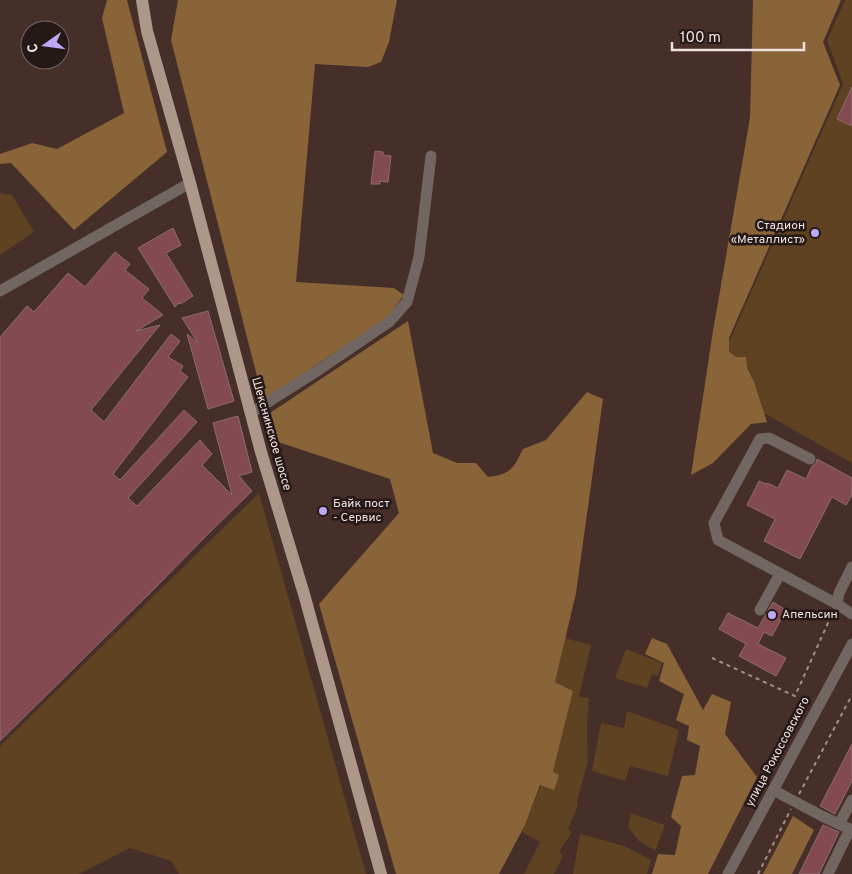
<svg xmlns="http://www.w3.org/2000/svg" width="852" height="874" viewBox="0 0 852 874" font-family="Overpass,sans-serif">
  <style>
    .green { fill: #5f4221 }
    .forest { fill: #896438 }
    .building { fill: #834a51; stroke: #8a6d6f }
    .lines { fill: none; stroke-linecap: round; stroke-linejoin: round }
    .path { stroke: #a28e8a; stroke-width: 2; stroke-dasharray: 4 4; stroke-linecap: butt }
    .minor { stroke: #716661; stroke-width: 11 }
    .major { stroke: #ad978b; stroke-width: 12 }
    .poi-dot { fill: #bea9f5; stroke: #241917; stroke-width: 2 }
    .labels { text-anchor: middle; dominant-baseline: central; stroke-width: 5; stroke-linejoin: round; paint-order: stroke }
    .poi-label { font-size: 12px; fill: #f1e1de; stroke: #241917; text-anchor: start }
    .street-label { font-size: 12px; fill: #f1e1de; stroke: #241917 }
  </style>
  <rect width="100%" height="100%" fill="#462e29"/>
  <g class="green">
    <polygon points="845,0 852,0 852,463 711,383 843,84 827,40"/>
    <polygon points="0,193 12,195 34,232 0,255"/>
    <polygon points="259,493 366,874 179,874 171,861 130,848 79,874 0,874 0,746"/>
    <polygon points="565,638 591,645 579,697 589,698 587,726 588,761 577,801 578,805 568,829 572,832 559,852 563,856 554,874 524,874 540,842 522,832 541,785 559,775 553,773 573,691 555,682"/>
    <polygon points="626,649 662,663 658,676 652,674 647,688 615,678"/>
    <polygon points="627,711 679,730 668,776 630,766 625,781 592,771 601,723 624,728"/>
    <polygon points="631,813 665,825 655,851 639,841 628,827"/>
    <polygon points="580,834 624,846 651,860 647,874 573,874"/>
  </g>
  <g class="forest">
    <polygon points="107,0 127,0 167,152 74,230 11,163 0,164 0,154 32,143 57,149 124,113 102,18"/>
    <polygon points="178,0 397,0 389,42 381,62 368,67 315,64 296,282 394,288 404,295 387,318 263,400 171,40"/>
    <polygon points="753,0 841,0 823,42 840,85 729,338 729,352 736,357 746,357 747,368 754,382 767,422 751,424 713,463 691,475 713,331 750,118"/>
    <path d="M 408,321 L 433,453 L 457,463 L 476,463 L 488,477 C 511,474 513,469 523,449 L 546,440 L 587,392 L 603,399 L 576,593 L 555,682 L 573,691 L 553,772 L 559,775 L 554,790 L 540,785 L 525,825 L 499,874 L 396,874 L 319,604 L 399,513 L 390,479 L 272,440 L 267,415 Z"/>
    <polygon points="652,638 667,644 703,710 712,694 731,702 725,734 757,777 708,874 652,874 658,854 675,855 681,826 671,817 682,776 695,775 700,746 687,740 689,726 676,720 684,694 659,681 664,663 645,654"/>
    <polygon points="793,816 814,830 792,874 763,874"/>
  </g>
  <g class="building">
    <polygon points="852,87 852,126 837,119"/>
    <polygon points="375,151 383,152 383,155 391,156 388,182 380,181 380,184 371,184"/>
    <polygon points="173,228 181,245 166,253 193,296 182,303 178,304 178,303 175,307 138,248"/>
    <polygon points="115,252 130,264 125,270 149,289 142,298 163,315 136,331 160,325 91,410 104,422 171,334 180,341 168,357 183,366 180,371 188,377 113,474 120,480 184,410 197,422 128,498 137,506 200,440 212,454 202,465 232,495 213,423 238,416 252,472 239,476 252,491 207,535 155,588 0,741 0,337 27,306 34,312 68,273 85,287"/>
    <polygon points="208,311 234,401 208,409 187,334 198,343 182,318"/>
    <polygon points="817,459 852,478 852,495 846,505 832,497 800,559 764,541 775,519 747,505 759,481 766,484 767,483 778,488 787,470 806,479 812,466 816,463"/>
    <polygon points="773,602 786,610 772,636 764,632 758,644 786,658 776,676 739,656 746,644 719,629 728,613 758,628"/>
    <polygon points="852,744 852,781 835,814 820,806"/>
    <polygon points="823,825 839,832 819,874 799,874"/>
  </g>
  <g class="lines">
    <g class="path">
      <polyline points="712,658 795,696 833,612"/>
      <polyline points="799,794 852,695"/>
      <polyline points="758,874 791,809"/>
    </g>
    <g class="minor">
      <polyline points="0,291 190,183"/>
      <polyline points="251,413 320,369 389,322 407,302 419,257 431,156"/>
      <polyline points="810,459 769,438 760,439 714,523 718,540 837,604 852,614"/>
      <polyline points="837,604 839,593 852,567"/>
      <polyline points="760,610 780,574"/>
      <polyline points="773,790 822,816 852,830"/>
      <polyline points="839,824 852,800"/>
      <polyline points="728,874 852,644"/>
      <polyline points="828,874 850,829"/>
    </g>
    <polyline class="major" points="142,0 147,31 190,183 261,452 304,594 381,874"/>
  </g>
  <g class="poi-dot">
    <circle cx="815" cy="233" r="5"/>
    <circle cx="323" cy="511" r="5"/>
    <circle cx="772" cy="615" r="5"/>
  </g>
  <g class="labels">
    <g class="poi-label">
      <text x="805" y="226" text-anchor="end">Стадион<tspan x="805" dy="14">«Металлист»</tspan></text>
      <text x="333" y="504">Байк пост<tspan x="333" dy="14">- Сервис</tspan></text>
      <text x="782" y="615">Апельсин</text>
    </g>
    <g class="street-label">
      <text transform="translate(271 434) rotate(74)">Шекснинское шоссе</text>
      <text transform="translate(778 752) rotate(-62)">улица Рокоссовского</text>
    </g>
  </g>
  <g transform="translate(45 45) rotate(256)"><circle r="24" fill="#241917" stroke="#766967"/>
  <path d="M0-4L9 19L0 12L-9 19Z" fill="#bea9f5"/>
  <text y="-8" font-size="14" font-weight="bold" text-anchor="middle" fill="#f1e1de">С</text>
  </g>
  <path d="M672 42v8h132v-8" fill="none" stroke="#f1e1de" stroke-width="2.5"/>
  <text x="680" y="42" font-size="15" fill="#f1e1de" stroke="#241917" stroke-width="4" paint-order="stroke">100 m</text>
</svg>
